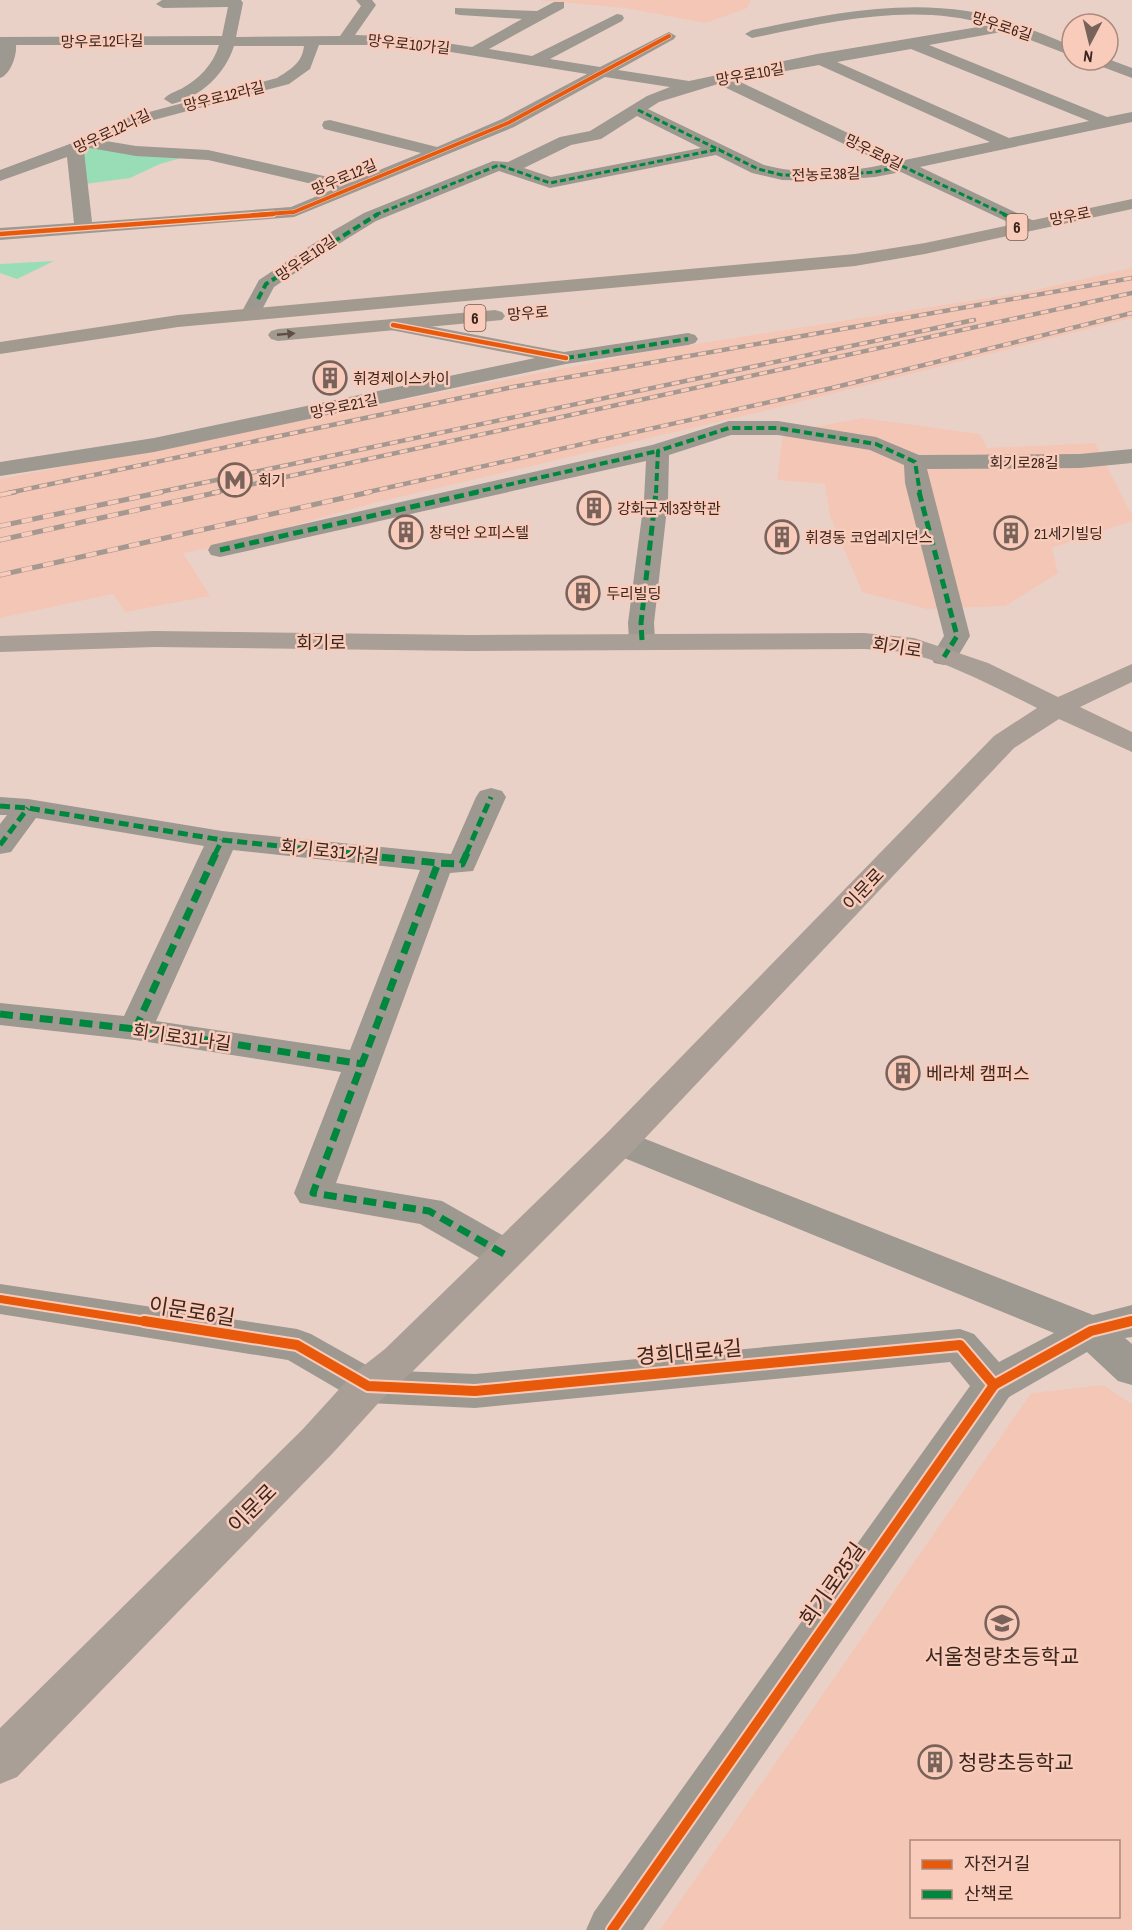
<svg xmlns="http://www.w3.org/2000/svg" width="1132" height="1930" viewBox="0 0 1132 1930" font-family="'Archivo Narrow','Noto Sans KR',sans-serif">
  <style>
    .built { fill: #f4c6b5; fill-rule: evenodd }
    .green { fill: #99ddb7 }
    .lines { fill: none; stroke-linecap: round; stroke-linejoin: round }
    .street { fill: #9d9890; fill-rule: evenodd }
    .secondary { fill: #a99f96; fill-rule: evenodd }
    .primary { fill: #a39a8f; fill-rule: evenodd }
    .rail-far1-casing { stroke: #a49891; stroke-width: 4.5 }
    .rail-casing { stroke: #a49891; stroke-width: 5 }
    .rail-far1 { stroke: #f8cbba; stroke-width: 3; stroke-dasharray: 8; stroke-linecap: butt }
    .rail { stroke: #f8cbba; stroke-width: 4; stroke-dasharray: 11; stroke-linecap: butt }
    .quiet-far3 { stroke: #00873e; stroke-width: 3; stroke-dasharray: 6 3; stroke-linecap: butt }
    .quiet-far2 { stroke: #00873e; stroke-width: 4; stroke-dasharray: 8 4; stroke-linecap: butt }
    .quiet-far1 { stroke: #00873e; stroke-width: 5; stroke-dasharray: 10 5; stroke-linecap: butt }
    .quiet { stroke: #00873e; stroke-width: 7; stroke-dasharray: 13 7; stroke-linecap: butt }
    .cycleway-far3-casing { stroke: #f8cbba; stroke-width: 5 }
    .cycleway-far2-casing { stroke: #f8cbba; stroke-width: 7 }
    .cycleway-far1-casing { stroke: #f8cbba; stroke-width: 12 }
    .cycleway-casing { stroke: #f8cbba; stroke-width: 14 }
    .cycleway-far3 { stroke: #e8590c; stroke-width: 4 }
    .cycleway-far2 { stroke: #e8590c; stroke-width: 4.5 }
    .cycleway-far1 { stroke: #e8590c; stroke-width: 8 }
    .cycleway { stroke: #e8590c; stroke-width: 10 }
    .oneway { fill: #5f4f46 }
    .labels { text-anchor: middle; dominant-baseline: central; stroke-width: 5; stroke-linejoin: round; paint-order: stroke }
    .far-street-label { font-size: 15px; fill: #3b261e; stroke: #f8cbba }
    .far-poi-label { font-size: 15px; fill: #3b261e; stroke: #f8cbba; text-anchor: start }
    .shield { fill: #f8cbba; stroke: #74584d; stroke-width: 1.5 }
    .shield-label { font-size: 16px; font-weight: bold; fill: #3b261e }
    .street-label { font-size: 18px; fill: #3b261e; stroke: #f8cbba }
    .poi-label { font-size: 18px; fill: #3b261e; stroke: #f8cbba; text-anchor: start }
    .near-street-label { font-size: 21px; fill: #3b261e; stroke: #f8cbba }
    .near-poi-label { font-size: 21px; fill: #3b261e; stroke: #f8cbba }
  </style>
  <rect width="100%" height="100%" fill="#ead1c8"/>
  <g class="built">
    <polygon points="537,0 751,0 747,8 706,23 625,8"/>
    <polygon points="1132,268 1132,318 764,411 374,503 211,548 183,553 210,596 125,612 113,594 0,618 0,479 652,351 1026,292"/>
    <polygon points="863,418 980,434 987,448 1095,443 1132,515 1132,521 1052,548 1058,573 1005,606 927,609 862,592 830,516 825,484 777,480 783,433"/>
    <path d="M 1103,1385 L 1132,1404 L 1132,1930 L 660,1930 L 1031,1393 ZM 912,1842 L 1118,1842 L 1118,1916 L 912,1916 Z"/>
  </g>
  <g class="green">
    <polygon points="90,146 188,156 160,164 130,178 85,184 80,149"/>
    <polygon points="54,261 17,279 0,273 0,264"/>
  </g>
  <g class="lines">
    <g class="street">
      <path d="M 162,0 L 241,0 L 243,3 L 236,37 L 340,36 L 361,6 L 356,0 L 372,0 L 376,5 L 355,35 L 407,37 L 472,47 L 522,19 L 460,15 L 455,14 L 455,8 L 537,11 L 554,2 L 564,2 L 564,8 L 489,49 L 532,56 L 617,14 L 622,15 L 624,18 L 622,21 L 550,59 L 600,67 L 669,32 L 676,36 L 674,39 L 618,70 L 689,81 L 817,54 L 990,25 C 911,2 831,22 752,38 L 745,34 L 752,30 C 823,15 895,0 967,11 C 1003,17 1038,32 1072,46 L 1072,56 L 1007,31 L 929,45 L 1107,117 L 1132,112 L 1132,122 L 920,167 L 1034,221 L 1036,225 L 1027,231 L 901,172 L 875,177 L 821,181 L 782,180 L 752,173 L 716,155 L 550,188 L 499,171 L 376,221 L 345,240 L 274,287 L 257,319 L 243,319 L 240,315 L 259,280 L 331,232 L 364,213 L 493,161 L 508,162 L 560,137 L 590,131 L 647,96 L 670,87 L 605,77 L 514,127 L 294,217 L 0,240 L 0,228 L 74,223 L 67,157 L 0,181 L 0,170 L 83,139 L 123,119 L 277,78 C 291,69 302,63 304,46 L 234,46 C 225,74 201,97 172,104 L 164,99 C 168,94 174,92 181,89 C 199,79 213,65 219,45 L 16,45 C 17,56 10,75 0,78 L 0,37 L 222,36 L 228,7 L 163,8 L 156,4 ZM 319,45 L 407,45 L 587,74 L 502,119 L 437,147 L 330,120 L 324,121 L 322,125 L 324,129 L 421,153 L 350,182 L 208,150 L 136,146 L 106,141 L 135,125 L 289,84 L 310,69 ZM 911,49 L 1089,121 L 1009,138 L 837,62 ZM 819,65 L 990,142 L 905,160 L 736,80 ZM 718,84 L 886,164 C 848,173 802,175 764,165 L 648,109 L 659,102 ZM 637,116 L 701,148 L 551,177 L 524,168 L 571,145 L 601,139 ZM 90,148 L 136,156 L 208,160 L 334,189 L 291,207 L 92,222 L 84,151 Z"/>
      <polygon points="1108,59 1132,68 1132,78 1092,63 1089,60"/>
      <polygon points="393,319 564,352 688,333 695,335 698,339 695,343 688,345 566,364 154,452 0,476 0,462 154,438 535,358 386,329 383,325 386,321"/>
      <polygon points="729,421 778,421 876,437 919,455 1080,454 1132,449 1132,463 1080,468 927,469 970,636 954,663 944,665 934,663 931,657 944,636 905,483 904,465 870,450 778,435 731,435 669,455 668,500 654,623 655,640 651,646 642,648 633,646 629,640 628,623 644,500 646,461 220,557 211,555 208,550 211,545 220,543 652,445"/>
      <path d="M 491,788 L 502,791 L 506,797 L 473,871 L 450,873 L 336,1183 L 442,1201 L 518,1244 L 523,1254 L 518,1264 L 504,1269 L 490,1264 L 420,1224 L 300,1203 L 294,1193 L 341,1072 L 135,1040 L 0,1025 L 0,1003 L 124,1016 L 204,846 L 36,818 L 11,852 L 0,854 L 0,824 L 7,815 L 0,815 L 0,797 L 28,799 L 222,831 L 451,854 L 476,797 L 480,791 ZM 233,850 L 420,870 L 350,1050 L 156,1021 Z"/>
      <polygon points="620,1129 1093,1315 1132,1305 1132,1337 1125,1338 1132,1344 1132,1385 1118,1381 1087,1352 1009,1397 643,1930 586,1930 594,1912 970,1386 950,1362 475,1408 368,1403 353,1398 288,1360 0,1314 0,1284 297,1329 311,1334 375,1370 475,1374 960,1329 974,1334 999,1362 1054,1333 607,1151 602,1142 607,1133"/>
    </g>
    <path class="secondary" d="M 155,631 L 470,635 L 864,633 L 914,638 L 988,663 L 1058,697 L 1132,664 L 1132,682 L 1080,707 L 1132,732 L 1132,752 L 1059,719 L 1014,748 L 633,1151 L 413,1371 L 383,1398 L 332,1454 L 17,1777 L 0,1784 L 0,1728 L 302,1430 L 353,1374 L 385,1349 L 607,1133 L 994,736 L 1037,708 C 996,688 946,660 901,652 C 889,650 876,650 864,649 L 470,651 L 155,647 L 0,652 L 0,636 Z"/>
    <g class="primary">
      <polygon points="1132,199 1132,209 925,254 855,266 178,327 0,354 0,342 178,315 855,254 925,243"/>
      <polygon points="495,310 502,312 505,316 502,320 278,341 271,339 268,335 271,331 278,329"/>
    </g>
    <defs>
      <g id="rail-far1">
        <polyline points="8,493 513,387 1132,278"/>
        <polyline points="155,493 974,320"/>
        <polyline points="212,493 1132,293"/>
        <polyline points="364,493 832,388 1132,313"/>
      </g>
      <g id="rail">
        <polyline points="0,495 15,492"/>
        <polyline points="0,526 162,492"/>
        <polyline points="0,540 219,492"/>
        <polyline points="0,575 370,492"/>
      </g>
    </defs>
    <use href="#rail-far1" class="rail-far1-casing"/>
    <use href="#rail" class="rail-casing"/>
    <use href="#rail-far1" class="rail-far1"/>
    <use href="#rail" class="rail"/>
    <g class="quiet-far3">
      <polyline points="638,110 758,169 782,175 821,176 875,172 902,166 1006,215"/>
      <polyline points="375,215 499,165 550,183 720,149"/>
    </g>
    <g class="quiet-far2">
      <polyline points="1003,214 1027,225"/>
      <polyline points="258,299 266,284 378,214"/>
      <polyline points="566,358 688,339"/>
      <polyline points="471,493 658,451"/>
      <polyline points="656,493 658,451 729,428 778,428 876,444 915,462 920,493"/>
    </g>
    <g class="quiet-far1">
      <polyline points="919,492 957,636 944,657"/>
      <polyline points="220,550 478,492"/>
      <polyline points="642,640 641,623 656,492"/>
      <polyline points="0,806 28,808 222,840 356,854"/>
      <polyline points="0,845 28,808"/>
      <polyline points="215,854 222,840"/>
      <polyline points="466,854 491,797"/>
    </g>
    <g class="quiet">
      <polyline points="342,853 438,863"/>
      <polyline points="467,853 462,864 438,863 313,1193 429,1211 504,1254"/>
      <polyline points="0,1014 135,1029 363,1064"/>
      <polyline points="135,1029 216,853"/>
    </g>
    <defs>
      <polyline id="cycleway-far3" points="253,215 294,212 508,123 669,36"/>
      <g id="cycleway-far2">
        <polyline points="0,234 273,214"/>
        <polyline points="393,325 566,358"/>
      </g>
      <g id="cycleway-far1">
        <polyline points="0,1299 153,1323"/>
        <polyline points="1125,1323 1132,1321"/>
      </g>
      <g id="cycleway">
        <polyline points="144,1321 297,1345 368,1386 475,1391 960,1345 994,1385"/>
        <polyline points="612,1930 994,1385 1091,1331 1131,1321"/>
      </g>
    </defs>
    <use href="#cycleway-far3" class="cycleway-far3-casing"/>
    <use href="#cycleway-far2" class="cycleway-far2-casing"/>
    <use href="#cycleway-far1" class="cycleway-far1-casing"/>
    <use href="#cycleway" class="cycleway-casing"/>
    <use href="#cycleway-far3" class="cycleway-far3"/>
    <use href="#cycleway-far2" class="cycleway-far2"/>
    <use href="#cycleway-far1" class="cycleway-far1"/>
    <use href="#cycleway" class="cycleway"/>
  </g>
  <defs><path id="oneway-solid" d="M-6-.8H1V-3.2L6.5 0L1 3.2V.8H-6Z" transform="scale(1.5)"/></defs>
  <use class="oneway" href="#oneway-solid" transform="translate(286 334) rotate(-5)"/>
  <defs>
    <symbol id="building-ring" viewBox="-11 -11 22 22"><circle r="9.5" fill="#f8cbba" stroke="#78625a" stroke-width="1.5"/><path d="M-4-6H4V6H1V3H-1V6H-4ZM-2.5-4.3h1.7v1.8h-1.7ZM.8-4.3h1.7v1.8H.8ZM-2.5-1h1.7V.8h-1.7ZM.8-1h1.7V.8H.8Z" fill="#78625a"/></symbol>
    <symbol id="metro-ring" viewBox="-11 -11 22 22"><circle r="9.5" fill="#f8cbba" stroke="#78625a" stroke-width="1.5"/><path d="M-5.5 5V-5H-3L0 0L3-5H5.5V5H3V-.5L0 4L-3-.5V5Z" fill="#78625a"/></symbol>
    <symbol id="school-ring" viewBox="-11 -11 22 22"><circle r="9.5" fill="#f8cbba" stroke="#78625a" stroke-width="1.5"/><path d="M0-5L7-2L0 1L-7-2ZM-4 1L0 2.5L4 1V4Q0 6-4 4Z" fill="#78625a"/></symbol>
  </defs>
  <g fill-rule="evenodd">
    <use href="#building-ring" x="311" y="359" width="38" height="38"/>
    <use href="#metro-ring" x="216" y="461" width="38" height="38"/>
    <use href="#building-ring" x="575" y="489" width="38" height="38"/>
    <use href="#building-ring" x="387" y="513" width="38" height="38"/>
    <use href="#building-ring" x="992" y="514" width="38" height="38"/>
    <use href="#building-ring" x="763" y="518" width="38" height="38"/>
    <use href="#building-ring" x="564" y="574" width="38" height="38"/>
    <use href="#building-ring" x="884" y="1054" width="38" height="38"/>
    <use href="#school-ring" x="983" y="1604" width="38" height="38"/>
    <use href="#building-ring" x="916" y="1743" width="38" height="38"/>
  </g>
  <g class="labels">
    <g class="far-street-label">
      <text transform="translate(1002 26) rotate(18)">망우로6길</text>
      <text transform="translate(102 41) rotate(-1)">망우로12다길</text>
      <text transform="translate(409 44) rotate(6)">망우로10가길</text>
      <text transform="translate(750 74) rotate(-10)">망우로10길</text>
      <text transform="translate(224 96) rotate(-14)">망우로12라길</text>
      <text transform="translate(112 131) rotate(-25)">망우로12나길</text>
      <text transform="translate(874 152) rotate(26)">망우로8길</text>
      <text transform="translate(826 174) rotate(-2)">전농로38길</text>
      <text transform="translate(344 177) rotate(-23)">망우로12길</text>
      <text transform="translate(1070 216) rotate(-11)">망우로</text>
      <text transform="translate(306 258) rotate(-34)">망우로10길</text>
      <text transform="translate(528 313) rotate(-5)">망우로</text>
      <text transform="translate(344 406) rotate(-12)">망우로21길</text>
      <text x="1024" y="462">회기로28길</text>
    </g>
    <g class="far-poi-label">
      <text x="353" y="378">휘경제이스카이</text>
      <text x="258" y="480">회기</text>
      <text x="617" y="508">강화군제3장학관</text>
      <text x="429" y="532">창덕안 오피스텔</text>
      <text x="1034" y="533">21세기빌딩</text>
      <text x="805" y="537">휘경동 코업레지던스</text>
      <text x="606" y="593">두리빌딩</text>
    </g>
    <g class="shield">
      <rect x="1006.5" y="214" width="21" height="26" rx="4.5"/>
      <rect x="464.5" y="305" width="21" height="26" rx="4.5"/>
    </g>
    <g class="shield-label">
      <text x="1017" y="227">6</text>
      <text x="475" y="318">6</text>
    </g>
    <g class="street-label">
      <text x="321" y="642">회기로</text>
      <text transform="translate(897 647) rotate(9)">회기로</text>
      <text transform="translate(330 851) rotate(6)">회기로31가길</text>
      <text transform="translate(863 889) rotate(-46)">이문로</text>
      <text transform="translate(182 1037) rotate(8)">회기로31나길</text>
    </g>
    <g class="poi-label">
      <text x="926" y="1073">베라체 캠퍼스</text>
    </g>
    <g class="near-street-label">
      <text transform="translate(192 1311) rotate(9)">이문로6길</text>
      <text transform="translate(689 1352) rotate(-5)">경희대로4길</text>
      <text transform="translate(252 1508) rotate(-45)">이문로</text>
      <text transform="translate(832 1584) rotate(-55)">회기로25길</text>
    </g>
    <g class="near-poi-label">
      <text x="1002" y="1656">서울청량초등학교</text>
      <text x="958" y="1762" text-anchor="start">청량초등학교</text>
    </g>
  </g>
  <rect x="910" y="1840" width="210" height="78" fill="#f8cbba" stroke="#ac897c" stroke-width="1.5"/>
  <rect x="922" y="1860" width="30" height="9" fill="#e8590c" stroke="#ac897c" stroke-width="1.5"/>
  <text x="964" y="1870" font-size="18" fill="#3b261e">자전거길</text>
  <rect x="922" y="1890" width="30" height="9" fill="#00873e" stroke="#ac897c" stroke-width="1.5"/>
  <text x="964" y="1900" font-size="18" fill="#3b261e">산책로</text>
  <g transform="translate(1090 42) rotate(187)"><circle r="28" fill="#f8cbba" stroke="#ac897c" stroke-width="1.5"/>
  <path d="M0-4.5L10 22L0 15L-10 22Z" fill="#78625a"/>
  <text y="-9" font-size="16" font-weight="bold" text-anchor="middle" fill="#3b261e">N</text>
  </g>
</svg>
